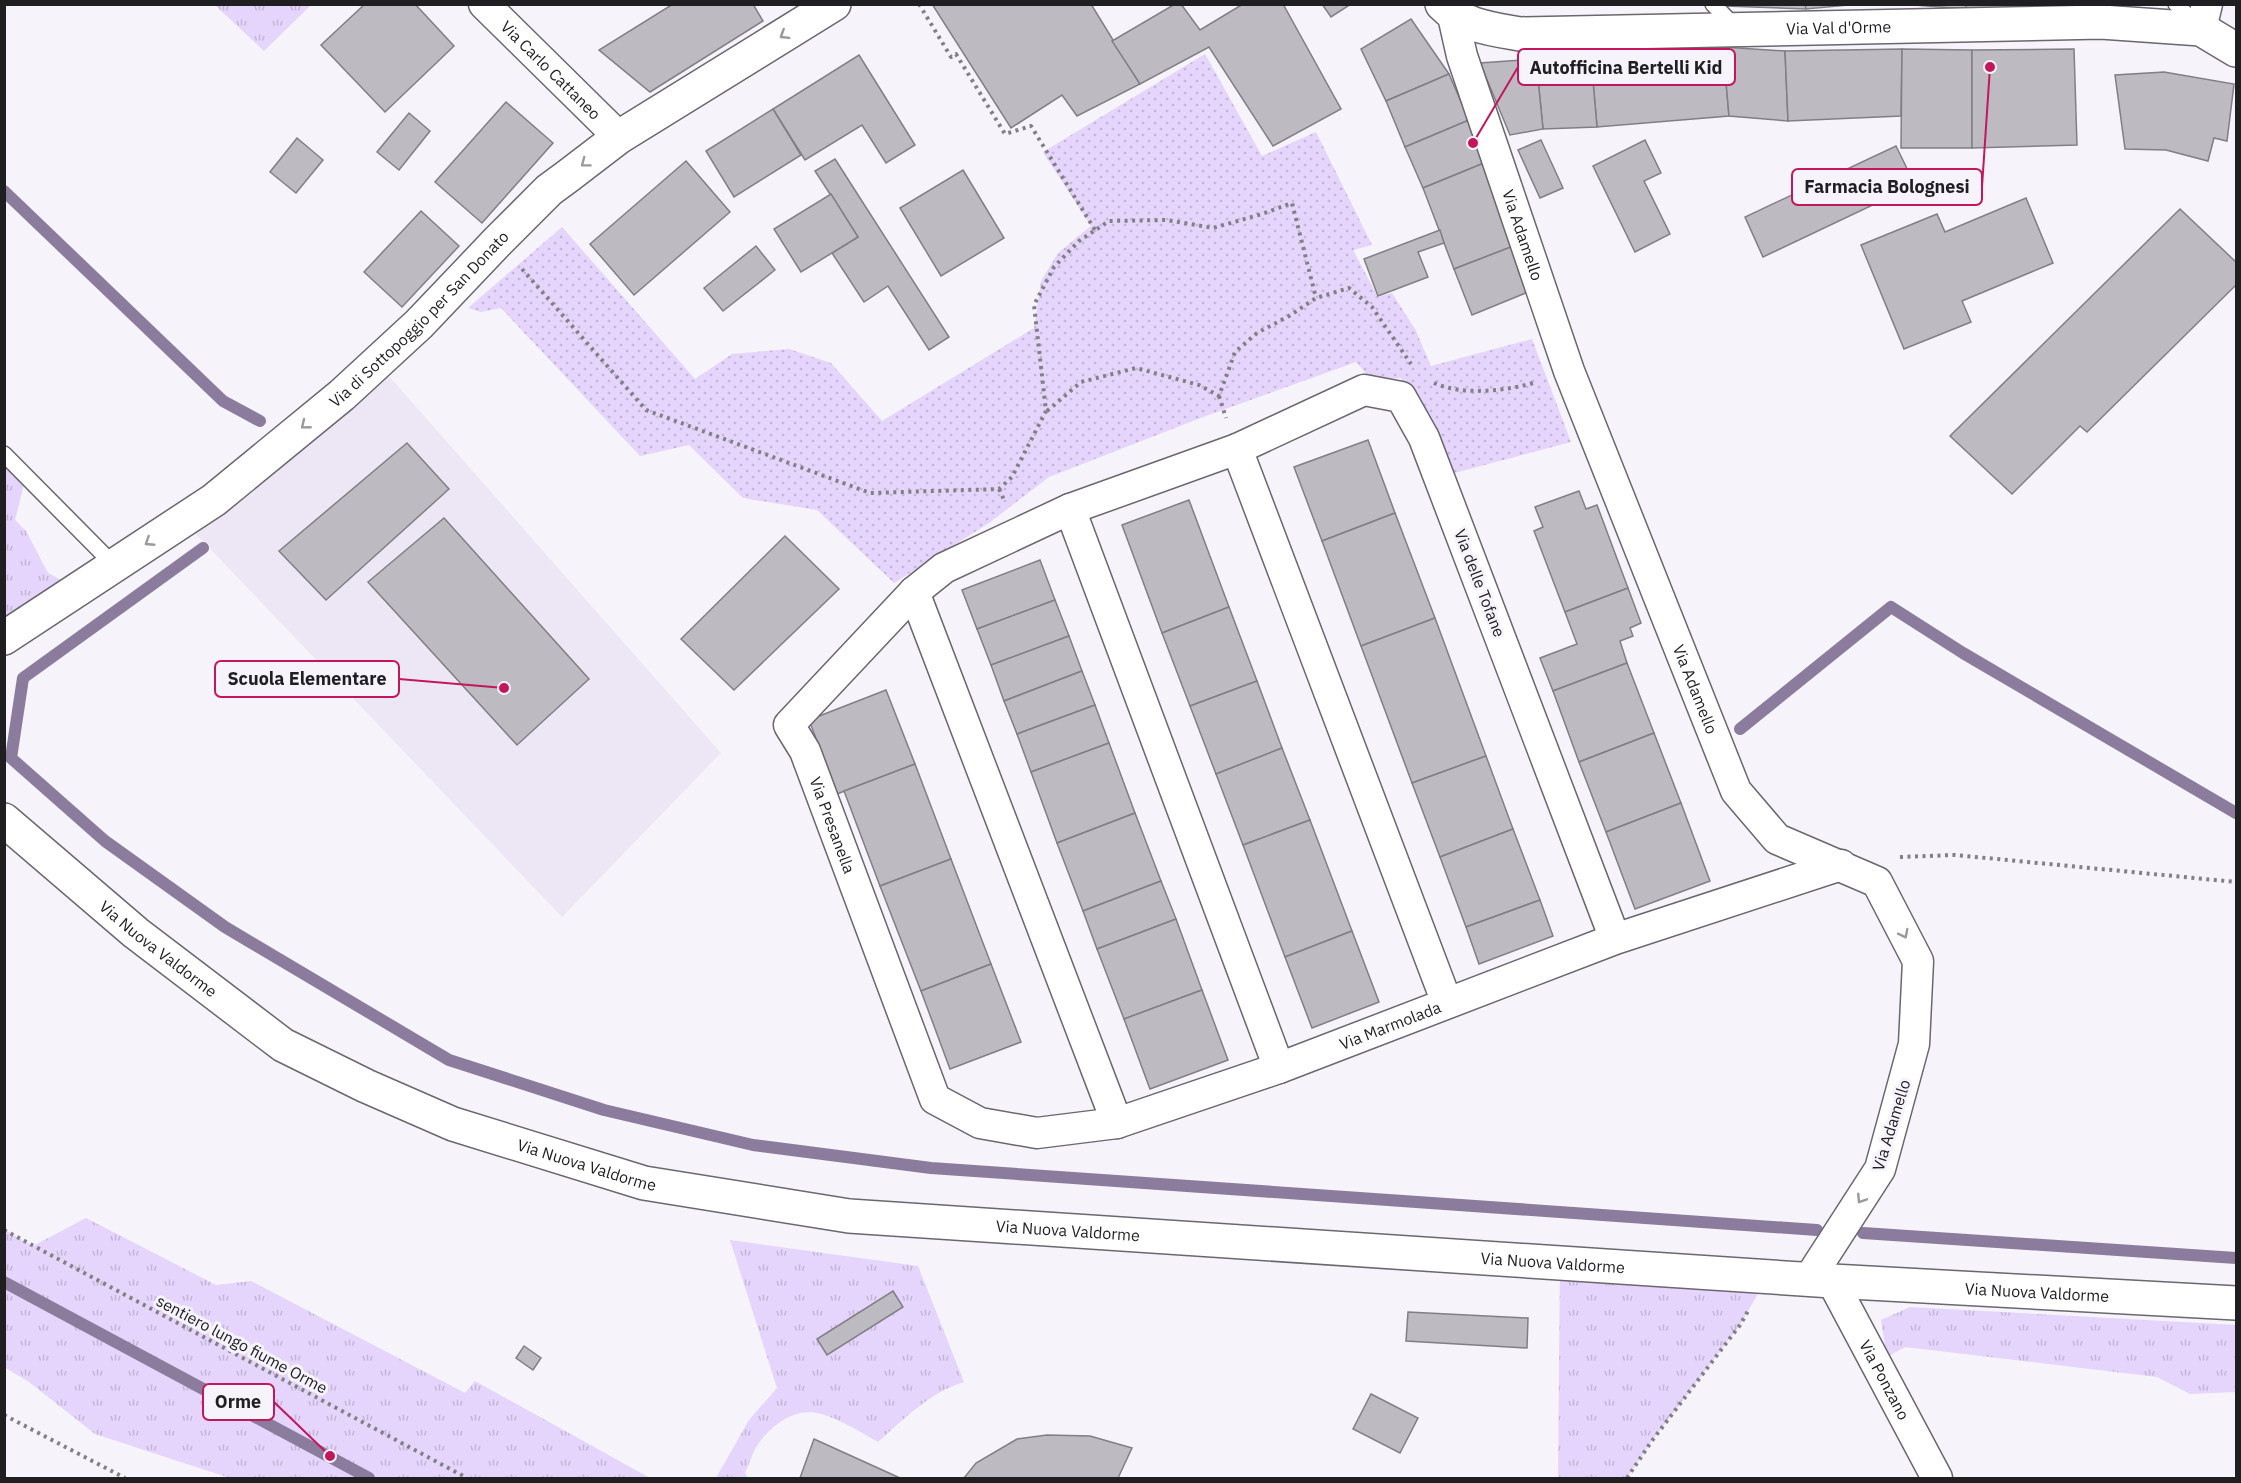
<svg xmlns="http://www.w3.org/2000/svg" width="2241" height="1483" viewBox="0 0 2241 1483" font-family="'IBM Plex Sans',sans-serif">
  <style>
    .built { fill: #ede7f5 }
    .grass { fill: url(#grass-tufts) }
    .park { fill: url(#park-dots) }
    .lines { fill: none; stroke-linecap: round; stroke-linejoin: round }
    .stream { stroke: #8b7c9d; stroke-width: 12 }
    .building { fill: #bdbac1; stroke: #817f85; stroke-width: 1.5 }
    .lane-casing { stroke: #6a676d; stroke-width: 18 }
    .street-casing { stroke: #6a676d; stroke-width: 33 }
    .secondary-casing { stroke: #6a676d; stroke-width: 36 }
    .path { stroke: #828085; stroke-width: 4; stroke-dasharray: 3 4.5; stroke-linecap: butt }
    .lane { stroke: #fff; stroke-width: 15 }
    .street { stroke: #fff; stroke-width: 30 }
    .secondary { stroke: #fff; stroke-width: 33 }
    .oneway { stroke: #9a9a9b }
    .labels { text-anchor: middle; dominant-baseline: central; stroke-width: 6; stroke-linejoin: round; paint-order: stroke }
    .street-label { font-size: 16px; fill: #1f1e21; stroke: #f6f3fa }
    .leader { fill: none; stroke: #c2185b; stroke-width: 2 }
    .callout-dot { fill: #c2185b; stroke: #f6f3fa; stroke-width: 2 }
    .callout { fill: #f6f3fa; stroke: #c2185b; stroke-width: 2 }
    .callout-label { font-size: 18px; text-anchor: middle; font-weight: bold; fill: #1f1e21 }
  </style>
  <defs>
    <pattern id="grass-tufts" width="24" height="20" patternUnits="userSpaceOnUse" patternTransform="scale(1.5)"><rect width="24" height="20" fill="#e5d4fb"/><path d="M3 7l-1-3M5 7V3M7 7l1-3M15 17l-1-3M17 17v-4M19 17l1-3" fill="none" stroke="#c4b6d7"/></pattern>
    <pattern id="park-dots" width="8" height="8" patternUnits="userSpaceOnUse" patternTransform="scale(1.5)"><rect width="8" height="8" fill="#e5d4fb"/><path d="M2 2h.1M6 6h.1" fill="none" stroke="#c4b6d7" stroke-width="1.8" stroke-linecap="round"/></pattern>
  </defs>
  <rect width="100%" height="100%" fill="#f6f3fa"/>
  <polygon class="built" points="389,376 721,753 562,917 194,532"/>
  <g class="grass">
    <polygon points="215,5 311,5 264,51"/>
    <polygon points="4,454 26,476 15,520 26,531 48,573 78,589 4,638"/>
    <polygon points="86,1218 216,1285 251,1281 465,1393 475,1381 650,1478 230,1478 95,1434 29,1382 4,1367 5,1230 33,1246"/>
    <path d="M 730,1240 L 918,1266 L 964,1382 C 930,1392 904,1419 878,1442 C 860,1432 829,1412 809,1412 C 788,1412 767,1430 756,1447 C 752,1455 749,1464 745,1473 L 748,1478 L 716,1478 L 749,1420 L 777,1388 Z"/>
    <polygon points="1560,1262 1768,1276 1740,1325 1651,1442 1627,1478 1558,1478"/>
    <polygon points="1910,1307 2236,1325 2236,1392 2190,1394 2157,1377 1905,1347 1887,1357 1881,1320"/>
  </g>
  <polygon class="park" points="1205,54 1262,156 1316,132 1372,245 1353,250 1378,297 1392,293 1415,329 1431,366 1532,339 1571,442 1443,476 1401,378 1372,380 1356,362 1203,417 1049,477 989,523 894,583 817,510 743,498 689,445 640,456 501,308 481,312 468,308 562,227 695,379 732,354 789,349 831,363 882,421 1034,328 1041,281 1058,253 1091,226 1043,152"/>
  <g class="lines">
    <g class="stream">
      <polyline points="4,191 223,401 260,421"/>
      <polyline points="203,548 23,678 11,758 105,841 225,927 449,1060 604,1110 753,1145 931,1168 1817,1230"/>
      <polyline points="1740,729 1891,607 1963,653 2236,813"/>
      <polyline points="1863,1233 2236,1258"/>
      <polyline points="4,1282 369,1478"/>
    </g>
  </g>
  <g class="building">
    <polygon points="365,4 415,4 454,46 385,112 321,45"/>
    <polygon points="673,4 753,4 763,21 650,92 599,50"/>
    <polygon points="932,4 1091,4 1140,84 1077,116 1062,95 1011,128"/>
    <polygon points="1175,4 1181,4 1200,30 1243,4 1283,4 1341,109 1273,146 1209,47 1140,84 1112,41"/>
    <polygon points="1322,4 1351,4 1331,17"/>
    <polygon points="1725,4 1805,4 1806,9 1726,6"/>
    <polygon points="1805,4 1859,4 1806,9"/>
    <polygon points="1906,4 1966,4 1966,9 1914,5"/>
    <polygon points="1966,4 2062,4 2062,7 1966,9"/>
    <polygon points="1411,19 1449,74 1386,101 1361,49"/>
    <polygon points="1723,47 1729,116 1597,127 1591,58"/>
    <polygon points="1723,47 1785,51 1788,121 1729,116"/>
    <polygon points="1902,49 1901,116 1788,121 1785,51"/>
    <polygon points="1902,49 1972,50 1972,148 1901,148"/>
    <polygon points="2074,49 2077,145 1972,148 1972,50"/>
    <polygon points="859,55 915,145 886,163 862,125 805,160 773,109"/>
    <polygon points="1591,58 1597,127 1543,129 1536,59"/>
    <polygon points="1536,59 1543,129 1510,135 1480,63"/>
    <polygon points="2164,72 2234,84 2227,141 2214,138 2208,161 2166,150 2125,149 2115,75"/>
    <polygon points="1449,74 1469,120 1405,147 1386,101"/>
    <polygon points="506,102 553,143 482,223 435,182"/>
    <polygon points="773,109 801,155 734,197 706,151"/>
    <polygon points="409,113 430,131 399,170 377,152"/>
    <polygon points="1469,120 1484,163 1423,188 1405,147"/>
    <polygon points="297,138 323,160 296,193 270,172"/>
    <polygon points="1541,140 1563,188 1540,198 1518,150"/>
    <polygon points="1645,140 1661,173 1644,181 1670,234 1635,252 1593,166"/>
    <polygon points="1896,146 1915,185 1763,257 1745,217"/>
    <polygon points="835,159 949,337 929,350 888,286 864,302 832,253 858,237 815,171"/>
    <polygon points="686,161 730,212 634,295 590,244"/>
    <polygon points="1484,163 1516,245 1454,269 1423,188"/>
    <polygon points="963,170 1004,238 941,276 900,208"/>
    <polygon points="831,194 858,237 801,272 774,229"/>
    <polygon points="2026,198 2053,263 1962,301 1971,322 1904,349 1861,245 1937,214 1945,232"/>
    <polygon points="2180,209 2236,262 2236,285 2087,432 2080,426 2012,494 1950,436"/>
    <polygon points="421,211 459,246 402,307 364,272"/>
    <polygon points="1440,230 1444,243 1418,252 1428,277 1378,296 1364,259"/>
    <polygon points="1516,245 1533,290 1472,315 1454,269"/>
    <polygon points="756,246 775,270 723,311 704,288"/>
    <polygon points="1368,440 1395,513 1322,541 1294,467"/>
    <polygon points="407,443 449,489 326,600 279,551"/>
    <polygon points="1579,491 1586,509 1597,505 1628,588 1565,612 1534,531 1543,527 1535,507"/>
    <polygon points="1189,500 1229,607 1162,633 1122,525"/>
    <polygon points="1395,513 1435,618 1361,646 1322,541"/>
    <polygon points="444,518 589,679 517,745 368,582"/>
    <polygon points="785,536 839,589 734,690 681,639"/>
    <polygon points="1040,560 1055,600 977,629 962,590"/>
    <polygon points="1628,588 1641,623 1630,628 1633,636 1620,641 1627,663 1553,691 1540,658 1577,644 1565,612"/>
    <polygon points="1055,600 1069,636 991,665 977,629"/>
    <polygon points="1229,607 1257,681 1190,706 1162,633"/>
    <polygon points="1435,618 1486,756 1412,783 1361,646"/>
    <polygon points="1069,636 1082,671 1004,701 991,665"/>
    <polygon points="1627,663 1654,733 1579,762 1553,691"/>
    <polygon points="1082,671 1095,705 1017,734 1004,701"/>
    <polygon points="1257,681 1282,748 1216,774 1190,706"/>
    <polygon points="886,690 915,764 837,794 809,720"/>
    <polygon points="1095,705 1109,743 1031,772 1017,734"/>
    <polygon points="1654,733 1681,803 1606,832 1579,762"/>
    <polygon points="1109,743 1135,813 1057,843 1031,772"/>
    <polygon points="1282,748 1310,820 1243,845 1216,774"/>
    <polygon points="1486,756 1513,829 1440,857 1412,783"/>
    <polygon points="915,764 951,859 880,886 844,791"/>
    <polygon points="1681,803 1710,881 1635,909 1606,832"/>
    <polygon points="1135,813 1161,881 1083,911 1057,843"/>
    <polygon points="1310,820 1352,931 1285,957 1243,845"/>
    <polygon points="1513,829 1540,900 1466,927 1440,857"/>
    <polygon points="951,859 991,964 921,991 880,886"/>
    <polygon points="1161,881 1176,919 1097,949 1083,911"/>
    <polygon points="1540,900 1553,936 1479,964 1466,927"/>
    <polygon points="1176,919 1202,990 1124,1019 1097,949"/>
    <polygon points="1352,931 1379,1002 1312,1028 1285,957"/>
    <polygon points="991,964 1021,1042 950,1069 921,991"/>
    <polygon points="1202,990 1228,1060 1150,1089 1124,1019"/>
    <polygon points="893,1291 903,1307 827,1355 817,1339"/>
    <polygon points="1408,1312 1528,1318 1527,1348 1406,1341"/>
    <polygon points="524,1346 541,1358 533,1370 516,1358"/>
    <polygon points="1371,1394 1418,1418 1400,1453 1353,1429"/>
    <polygon points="1047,1435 1090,1436 1132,1448 1118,1478 964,1478 976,1463 1017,1439"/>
    <polygon points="814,1439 900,1478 800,1478"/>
  </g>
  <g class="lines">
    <defs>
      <g id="lane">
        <polyline points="1713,4 1735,27"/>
        <polyline points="2176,4 2198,26"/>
        <polyline points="4,454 114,565"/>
      </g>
      <g id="street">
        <path id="s1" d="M 484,4 L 619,137"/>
        <path id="s2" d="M 1453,16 L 1462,56 L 1569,371 L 1736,791 L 1777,839 L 1877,882 L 1918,961 L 1914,1044 L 1880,1169 L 1809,1279"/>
        <polyline points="2201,29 2207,4"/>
        <polyline points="1237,449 1447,1003"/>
        <polyline points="1070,509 1279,1068"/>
        <polyline points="914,592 1117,1123"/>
        <path id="s3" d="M 1615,939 L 1424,438 L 1401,397 L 1364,390 L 1237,449 L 1070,509 L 944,568 L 914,592 L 789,725 L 805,751 L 935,1099 L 980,1123 L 1037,1133 L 1117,1123 L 1279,1068 L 1615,939 L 1841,865"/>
        <path id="s4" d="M 1832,1281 L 1937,1478"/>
      </g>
      <g id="secondary">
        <path id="s5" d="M 1442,4 C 1463,26 1491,29 1520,34 L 2101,22 L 2201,29 L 2236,50"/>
        <path id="s6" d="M 4,638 L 214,500 L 342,395 L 419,324 L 498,241 L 549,190 L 568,176 L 619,137 L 834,4"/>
        <path id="s7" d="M 4,820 L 136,933 L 283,1045 L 366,1086 L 453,1124 L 644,1183 L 849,1216 L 1832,1281 L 2236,1303"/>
      </g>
    </defs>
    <use href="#lane" class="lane-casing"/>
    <use href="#street" class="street-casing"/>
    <use href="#secondary" class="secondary-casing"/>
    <g class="path">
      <polyline points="919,4 951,57 956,54 1005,134 1031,126 1095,230"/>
      <polyline points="522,269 646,410 870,493 999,489 1012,477 1046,411 1034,305 1054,267 1079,241 1109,221 1167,220 1213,228 1262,214 1292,203 1316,298"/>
      <path d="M 1434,383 C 1462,396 1508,391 1536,382"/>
      <polyline points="1219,396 1226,418"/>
      <polyline points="1047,411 1081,382 1136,368 1199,385 1219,396 1235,352 1257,333 1289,316 1316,298 1349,288 1372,307 1411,364"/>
      <polyline points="999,489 1005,502"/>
      <polyline points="1900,857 1955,855 2236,882"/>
      <polyline points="4,1230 467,1478"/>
      <polyline points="4,1415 125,1478"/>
      <polyline points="1627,1478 1651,1442 1740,1325 1748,1311"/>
    </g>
    <use href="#lane" class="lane"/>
    <use href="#street" class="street"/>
    <use href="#secondary" class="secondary"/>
  </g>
  <defs><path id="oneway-chevron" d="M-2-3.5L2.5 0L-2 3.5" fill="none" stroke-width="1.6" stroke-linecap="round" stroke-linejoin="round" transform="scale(1.5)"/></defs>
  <g class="oneway">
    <use href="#oneway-chevron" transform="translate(784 35) rotate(148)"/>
    <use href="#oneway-chevron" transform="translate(585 163) rotate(143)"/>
    <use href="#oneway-chevron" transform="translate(305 425) rotate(141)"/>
    <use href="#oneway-chevron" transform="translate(149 542) rotate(147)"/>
    <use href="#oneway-chevron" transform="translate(1904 934) rotate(63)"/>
    <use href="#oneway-chevron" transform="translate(1861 1199) rotate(123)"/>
  </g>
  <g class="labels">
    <g class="street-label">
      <text stroke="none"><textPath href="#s5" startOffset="404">Via Val d'Orme</textPath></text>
      <text stroke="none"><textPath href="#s1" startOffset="94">Via Carlo Cattaneo</textPath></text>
      <text stroke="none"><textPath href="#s2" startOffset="230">Via Adamello</textPath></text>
      <text stroke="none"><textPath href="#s6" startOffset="525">Via di Sottopoggio per San Donato</textPath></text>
      <text transform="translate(1480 583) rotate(69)">Via delle Tofane</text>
      <text stroke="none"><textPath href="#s2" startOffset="716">Via Adamello</textPath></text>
      <text stroke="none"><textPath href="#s3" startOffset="1408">Via Presanella</textPath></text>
      <text stroke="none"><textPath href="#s7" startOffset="201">Via Nuova Valdorme</textPath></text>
      <text stroke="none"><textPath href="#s3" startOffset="2180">Via Marmolada</textPath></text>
      <text transform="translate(1891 1125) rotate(-73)">Via Adamello</text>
      <text stroke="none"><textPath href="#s7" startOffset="686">Via Nuova Valdorme</textPath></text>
      <text stroke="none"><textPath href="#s7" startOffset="1173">Via Nuova Valdorme</textPath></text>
      <text stroke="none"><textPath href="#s7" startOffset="1659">Via Nuova Valdorme</textPath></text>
      <text stroke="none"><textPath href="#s7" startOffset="2144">Via Nuova Valdorme</textPath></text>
      <text transform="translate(242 1344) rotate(28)">sentiero lungo fiume Orme</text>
      <text stroke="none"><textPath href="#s4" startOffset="112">Via Ponzano</textPath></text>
    </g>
  </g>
  <path class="leader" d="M1473 143L1518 67M1990 67L1982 187M504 688L399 679M330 1456L274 1402"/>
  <g class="callout-dot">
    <circle cx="1473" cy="143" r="6"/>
    <circle cx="1990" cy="67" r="6"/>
    <circle cx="504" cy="688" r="6"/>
    <circle cx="330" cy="1456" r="6"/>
  </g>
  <g class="callout">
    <rect x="1518" y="49" width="217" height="36" rx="6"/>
    <rect x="1792" y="169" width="190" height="36" rx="6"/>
    <rect x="215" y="661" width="184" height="36" rx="6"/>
    <rect x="203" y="1384" width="71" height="36" rx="6"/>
  </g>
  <g class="callout-label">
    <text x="1626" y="74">Autofficina Bertelli Kid</text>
    <text x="1887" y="193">Farmacia Bolognesi</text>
    <text x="307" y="685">Scuola Elementare</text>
    <text x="238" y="1408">Orme</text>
  </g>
  <rect width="2241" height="1483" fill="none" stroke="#1f1e21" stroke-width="12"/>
</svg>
